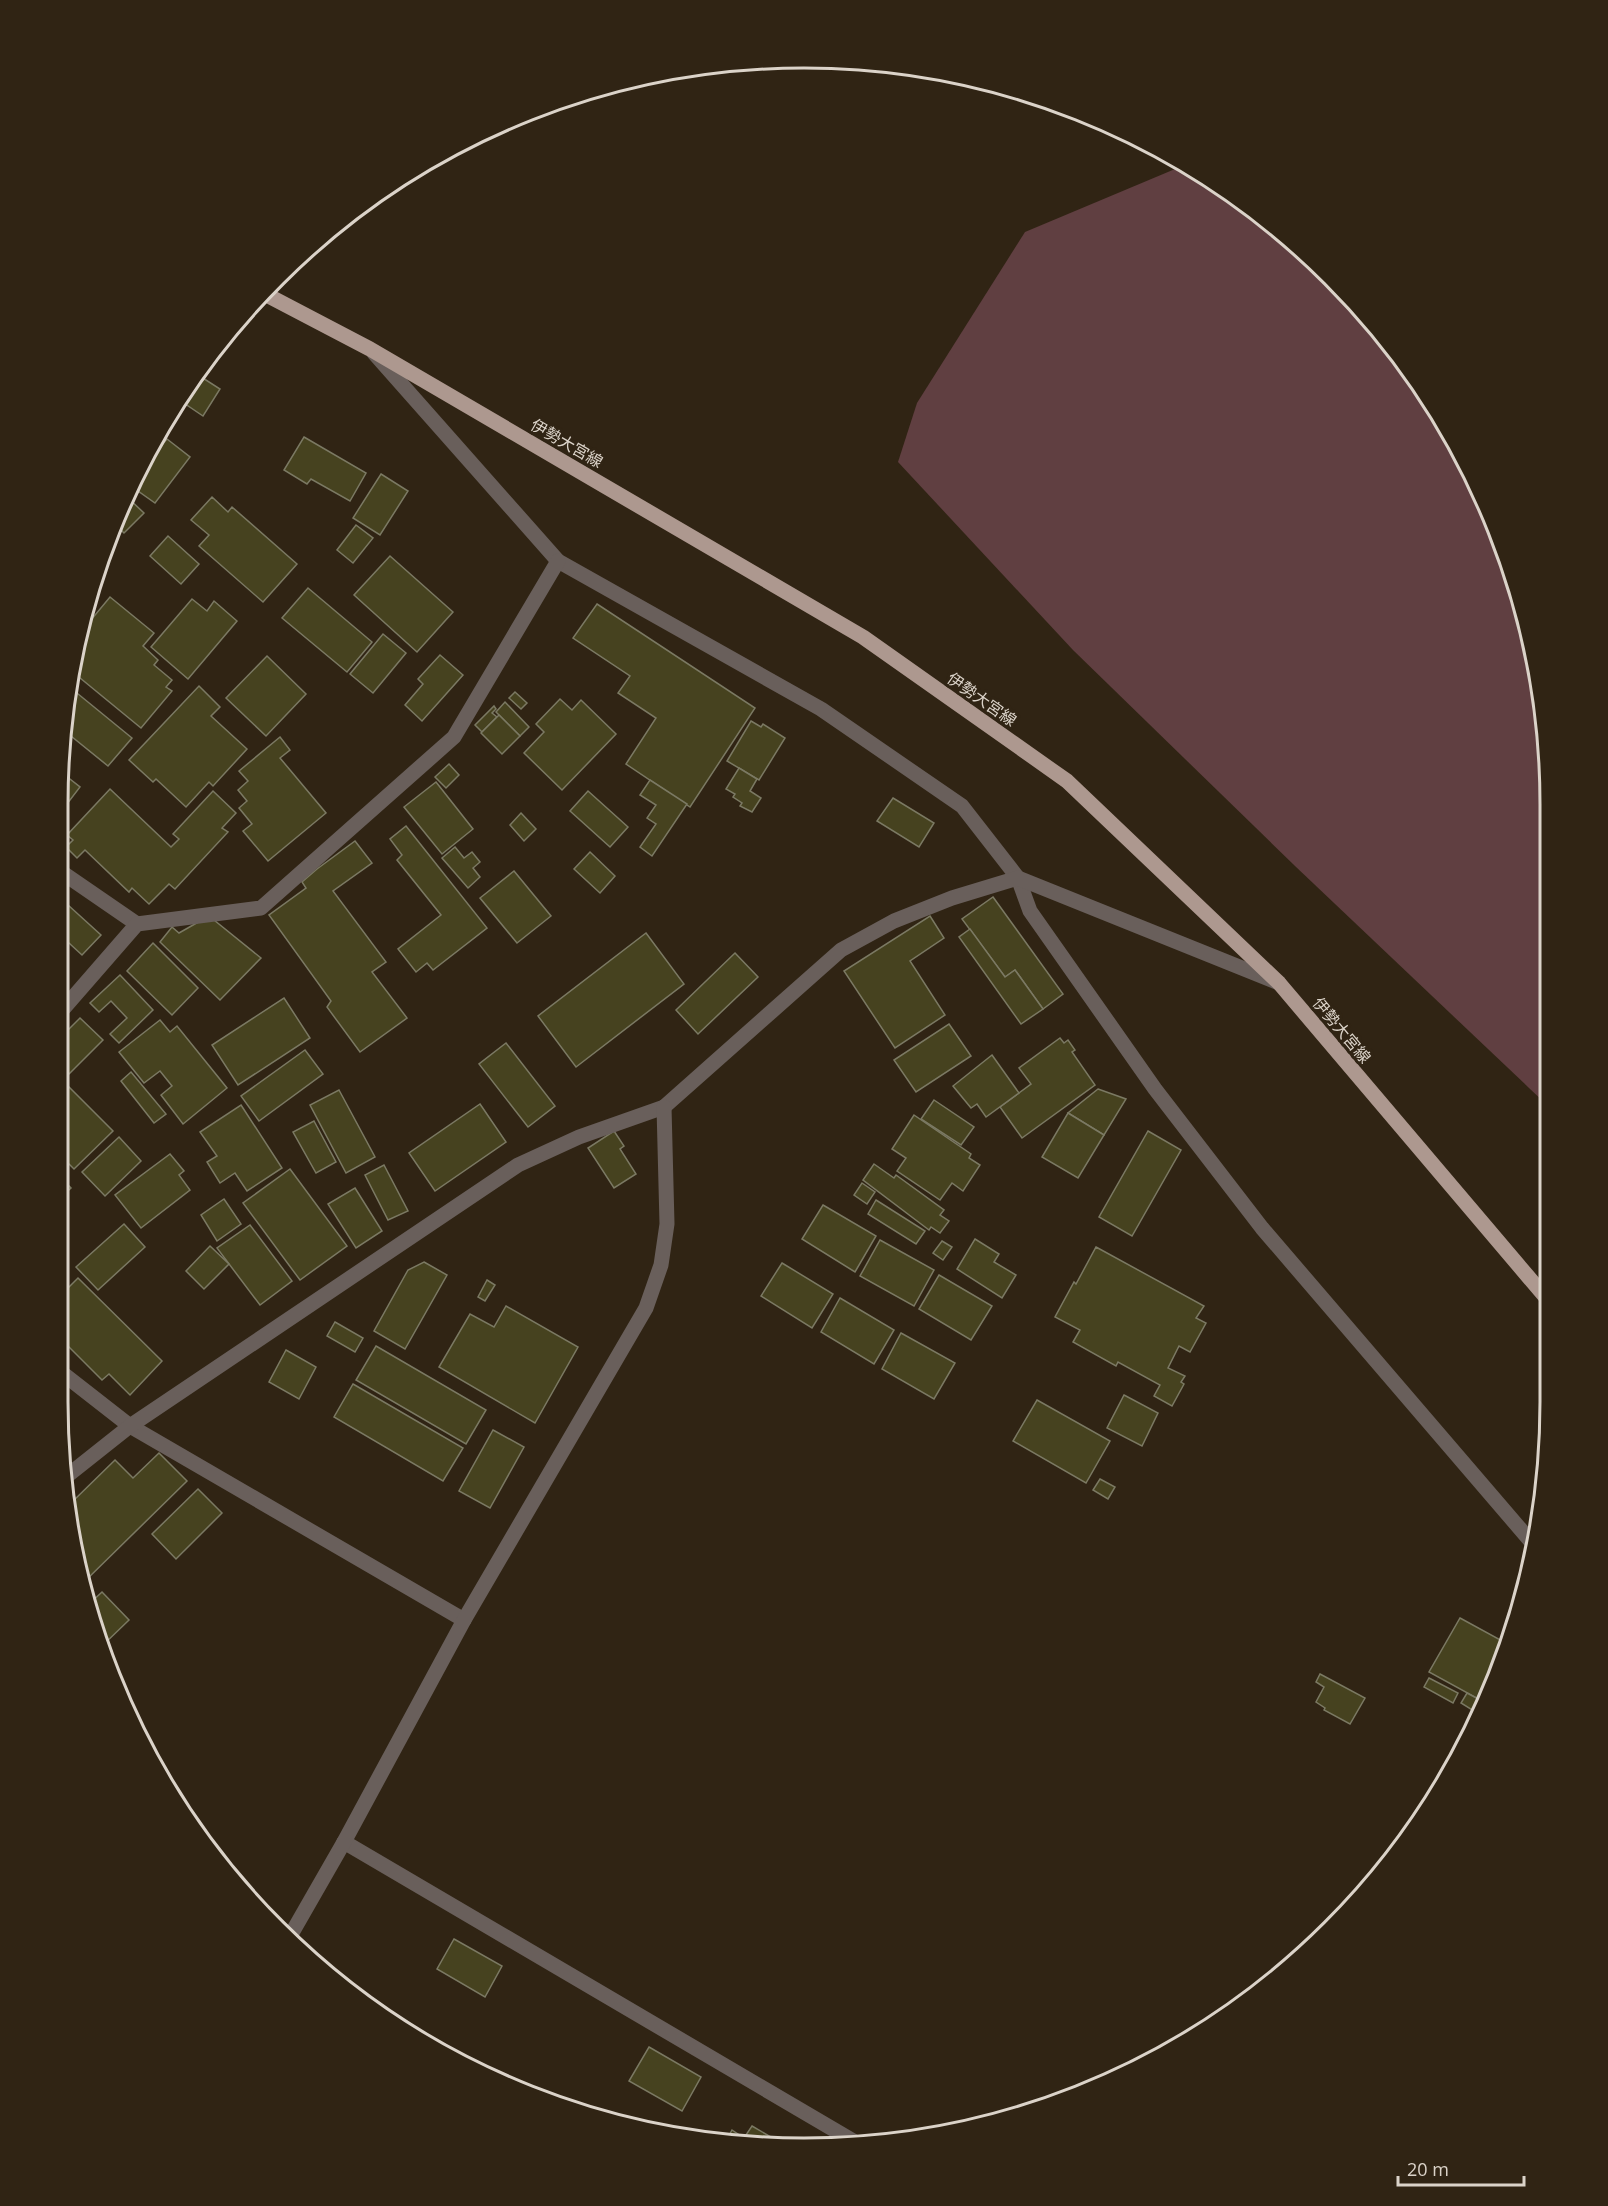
<svg xmlns="http://www.w3.org/2000/svg" width="1608" height="2206" viewBox="0 0 1608 2206" font-family="'Open Sans','Noto Sans JP',sans-serif">
  <style>
    .green { fill: #603f41 }
    .building { fill: #46421f; stroke: #7b7963; stroke-width: 1.5 }
    .lines { fill: none; stroke-linecap: round; stroke-linejoin: round }
    .minor { stroke: #695f5b; stroke-width: 15 }
    .primary { stroke: #ad988f; stroke-width: 15 }
    .labels { text-anchor: middle; dominant-baseline: central; stroke-width: 6; stroke-linejoin: round; paint-order: stroke }
    .street-label { font-size: 16px; fill: #dbd3c9; stroke: #302414 }
    .rim { fill: none; stroke: #dbd3c9; stroke-width: 3 }
  </style>
  <rect width="100%" height="100%" fill="#302414"/>
  <polygon class="green" points="1187,164 1296,242 1396,349 1494,518 1545,706 1547,1105 1295,866 1073,650 898,462 917,403 1025,232"/>
  <g class="building">
    <polygon points="195,373 220,389 203,416 178,399"/>
    <polygon points="304,437 366,473 350,501 311,479 307,484 284,470"/>
    <polygon points="167,439 190,457 155,503 131,486 155,442 161,446"/>
    <polygon points="381,474 408,491 380,535 353,518"/>
    <polygon points="126,496 144,513 124,533 113,522"/>
    <polygon points="212,497 228,512 232,507 297,564 263,602 199,546 209,535 191,520"/>
    <polygon points="356,525 373,538 353,563 337,550"/>
    <polygon points="168,536 199,564 181,584 150,556"/>
    <polygon points="390,556 453,612 417,652 354,595"/>
    <polygon points="308,588 372,642 347,672 282,618"/>
    <polygon points="110,597 154,633 143,646 158,660 154,665 172,680 166,687 172,691 141,728 74,673 80,629 89,618 91,620"/>
    <polygon points="192,599 207,611 214,601 237,621 188,679 151,647"/>
    <polygon points="597,604 755,708 690,807 626,764 656,718 618,693 630,676 573,638"/>
    <polygon points="383,634 406,653 373,693 350,674"/>
    <polygon points="440,655 463,675 422,721 405,705 423,684 418,679"/>
    <polygon points="267,656 306,694 266,736 226,698"/>
    <polygon points="199,686 220,707 211,716 247,749 213,786 209,782 186,807 156,779 153,782 129,760"/>
    <polygon points="72,689 132,738 108,766 66,732"/>
    <polygon points="515,692 527,703 521,709 509,698"/>
    <polygon points="560,699 572,710 581,700 616,734 562,790 524,753 544,732 536,724"/>
    <polygon points="505,702 529,727 520,736 496,712"/>
    <polygon points="494,706 496,709 492,713 497,717 482,732 475,725"/>
    <polygon points="499,715 520,736 502,754 481,733"/>
    <polygon points="751,721 761,727 763,724 785,738 759,780 727,761"/>
    <polygon points="280,737 290,750 280,758 326,813 268,861 243,831 252,824 239,808 247,801 238,790 248,781 239,771"/>
    <polygon points="449,764 459,775 446,788 435,777"/>
    <polygon points="739,768 757,779 750,791 761,798 752,812 740,806 742,803 733,797 735,794 726,789"/>
    <polygon points="61,772 80,787 57,817 57,804"/>
    <polygon points="650,780 687,804 652,856 640,847 656,824 647,818 656,805 640,795"/>
    <polygon points="436,782 473,829 442,854 404,807"/>
    <polygon points="110,789 171,847 179,839 173,834 213,791 236,813 222,828 228,832 175,889 169,884 149,904 132,888 129,892 85,850 77,858 66,847 73,840 67,835"/>
    <polygon points="588,791 628,827 610,847 570,811"/>
    <polygon points="893,798 934,823 919,847 877,821"/>
    <polygon points="521,813 536,829 524,841 510,825"/>
    <polygon points="406,826 487,928 433,970 427,963 416,972 398,949 441,915 397,860 402,855 390,839"/>
    <polygon points="355,841 372,863 333,891 386,962 372,972 407,1018 360,1052 327,1007 331,1001 269,915 306,888 302,882 317,869"/>
    <polygon points="455,847 464,858 472,852 480,862 473,868 480,877 468,888 442,858"/>
    <polygon points="590,852 615,876 600,893 574,869"/>
    <polygon points="514,871 551,916 517,943 480,898"/>
    <polygon points="57,895 101,935 82,955 57,932"/>
    <polygon points="993,897 1063,994 1043,1009 1015,970 1005,977 962,919"/>
    <polygon points="209,916 261,958 220,1000 160,942 172,927 179,933"/>
    <polygon points="930,916 944,938 910,961 945,1015 895,1048 844,971"/>
    <polygon points="970,929 1005,977 1015,970 1043,1009 1021,1024 959,937"/>
    <polygon points="646,933 684,984 576,1067 538,1016"/>
    <polygon points="153,943 198,988 172,1015 127,971"/>
    <polygon points="735,953 758,977 698,1034 676,1010"/>
    <polygon points="120,975 153,1010 119,1043 110,1034 127,1018 111,1001 99,1012 90,1003"/>
    <polygon points="284,998 310,1038 238,1085 212,1045"/>
    <polygon points="80,1018 103,1040 66,1077 57,1068 57,1041"/>
    <polygon points="160,1020 170,1032 177,1026 227,1088 183,1124 161,1095 172,1086 160,1071 144,1083 119,1052"/>
    <polygon points="949,1024 971,1056 916,1092 894,1060"/>
    <polygon points="1060,1038 1064,1043 1068,1040 1075,1050 1072,1052 1095,1085 1022,1138 1000,1107 1031,1084 1019,1068"/>
    <polygon points="506,1043 555,1106 528,1127 479,1064"/>
    <polygon points="305,1050 323,1074 259,1121 241,1096"/>
    <polygon points="992,1055 1019,1093 986,1117 977,1104 971,1108 953,1086"/>
    <polygon points="131,1072 166,1114 154,1123 121,1081"/>
    <polygon points="58,1076 113,1131 74,1169 57,1152"/>
    <polygon points="1098,1089 1126,1099 1104,1135 1068,1113"/>
    <polygon points="339,1090 375,1157 346,1173 310,1105"/>
    <polygon points="934,1100 974,1127 961,1145 921,1119"/>
    <polygon points="480,1104 506,1142 435,1191 409,1153"/>
    <polygon points="241,1105 282,1168 247,1191 235,1173 220,1183 207,1162 217,1156 200,1132"/>
    <polygon points="1068,1113 1104,1135 1078,1178 1042,1157"/>
    <polygon points="914,1115 971,1154 969,1158 980,1165 963,1191 952,1183 940,1200 897,1171 906,1158 892,1149"/>
    <polygon points="314,1121 336,1162 316,1173 293,1132"/>
    <polygon points="614,1131 624,1146 620,1149 636,1174 614,1188 588,1148"/>
    <polygon points="1148,1131 1181,1150 1132,1236 1099,1217"/>
    <polygon points="119,1137 141,1161 105,1196 82,1172"/>
    <polygon points="170,1154 184,1171 179,1175 190,1190 141,1228 115,1195"/>
    <polygon points="874,1164 894,1178 896,1175 944,1210 940,1215 949,1221 940,1233 931,1227 929,1230 863,1180"/>
    <polygon points="384,1165 408,1211 388,1220 365,1175"/>
    <polygon points="290,1169 347,1246 300,1280 243,1203"/>
    <polygon points="57,1174 71,1188 57,1201"/>
    <polygon points="862,1183 875,1192 867,1204 854,1195"/>
    <polygon points="355,1188 382,1231 356,1248 328,1204"/>
    <polygon points="224,1199 241,1224 217,1241 201,1215"/>
    <polygon points="876,1200 925,1231 916,1244 868,1214"/>
    <polygon points="823,1205 876,1236 855,1272 802,1239"/>
    <polygon points="124,1224 145,1247 98,1290 76,1267"/>
    <polygon points="250,1225 292,1281 260,1305 217,1248"/>
    <polygon points="975,1239 999,1254 994,1262 1016,1275 1002,1298 957,1269"/>
    <polygon points="880,1240 934,1270 914,1306 860,1276"/>
    <polygon points="942,1241 952,1247 943,1260 933,1253"/>
    <polygon points="210,1246 229,1264 204,1289 186,1271"/>
    <polygon points="1096,1247 1204,1306 1196,1318 1206,1323 1190,1352 1179,1346 1168,1368 1185,1376 1181,1382 1184,1384 1172,1406 1154,1396 1160,1385 1118,1362 1116,1366 1073,1342 1080,1330 1055,1317 1074,1282 1076,1284"/>
    <polygon points="424,1262 447,1275 405,1349 374,1331 408,1270"/>
    <polygon points="782,1263 833,1294 812,1328 761,1296"/>
    <polygon points="939,1275 992,1306 971,1340 919,1309"/>
    <polygon points="78,1278 162,1361 130,1395 109,1374 102,1380 57,1335 57,1299"/>
    <polygon points="487,1280 495,1285 485,1301 478,1297"/>
    <polygon points="840,1298 894,1330 874,1364 821,1332"/>
    <polygon points="506,1306 578,1347 535,1423 439,1367 470,1314 494,1327"/>
    <polygon points="335,1322 363,1338 355,1352 327,1336"/>
    <polygon points="901,1333 955,1363 934,1399 882,1369"/>
    <polygon points="376,1346 486,1410 466,1444 356,1380"/>
    <polygon points="286,1350 316,1367 299,1399 269,1382"/>
    <polygon points="353,1384 463,1448 443,1481 334,1417"/>
    <polygon points="1124,1395 1158,1413 1142,1446 1107,1428"/>
    <polygon points="1037,1400 1110,1441 1086,1483 1013,1441"/>
    <polygon points="493,1430 524,1447 490,1508 459,1491"/>
    <polygon points="159,1453 187,1481 81,1585 70,1504 115,1460 133,1478"/>
    <polygon points="1100,1479 1115,1487 1108,1499 1093,1490"/>
    <polygon points="198,1489 222,1513 176,1559 152,1534"/>
    <polygon points="102,1592 129,1620 100,1648 86,1607"/>
    <polygon points="1460,1618 1506,1643 1482,1701 1429,1672"/>
    <polygon points="1320,1674 1365,1698 1350,1724 1324,1710 1325,1708 1316,1702 1324,1687 1316,1682"/>
    <polygon points="1429,1678 1458,1693 1453,1703 1424,1687"/>
    <polygon points="1467,1693 1482,1701 1477,1713 1461,1703"/>
    <polygon points="454,1939 502,1966 485,1997 437,1969"/>
    <polygon points="649,2047 701,2077 682,2111 629,2081"/>
    <polygon points="752,2126 788,2147 726,2141 732,2130 744,2138"/>
  </g>
  <g class="lines">
    <g class="minor">
      <polyline points="374,353 558,561 821,709 962,806 1018,878 1030,911 1155,1089 1262,1228 1534,1545"/>
      <polyline points="57,869 137,924"/>
      <polyline points="57,1016 137,924 261,908 454,737 558,561"/>
      <polyline points="57,1369 130,1426 464,1620"/>
      <polyline points="67,1476 130,1426 518,1165 579,1137 664,1107 841,950 894,921 952,898 1018,878 1279,983"/>
      <polyline points="344,1842 860,2145"/>
      <polyline points="289,1938 344,1842 464,1620 646,1308 661,1265 667,1224 664,1107"/>
    </g>
    <polyline class="primary" points="263,293 370,349 863,637 1067,781 1279,983 1548,1300"/>
  </g>
  <g class="labels">
    <g class="street-label">
      <text transform="translate(567 443) rotate(30)">伊勢大宮線</text>
      <text transform="translate(982 699) rotate(35)">伊勢大宮線</text>
      <text transform="translate(1342 1030) rotate(50)">伊勢大宮線</text>
    </g>
  </g>
  <path d="M0 0H1608V2206H0ZM804 68H804A736 736 0 0 1 1540 804V1402A736 736 0 0 1 804 2138H804A736 736 0 0 1 68 1402V804A736 736 0 0 1 804 68Z" fill="#302414" fill-rule="evenodd"/>
  <path class="rim" d="M804 68H804A736 736 0 0 1 1540 804V1402A736 736 0 0 1 804 2138H804A736 736 0 0 1 68 1402V804A736 736 0 0 1 804 68Z"/>
  <path d="M1398 2176v9h126v-9" fill="none" stroke="#dbd3c9" stroke-width="3"/>
  <text x="1407" y="2176" font-size="18" fill="#dbd3c9" stroke="#302414" stroke-width="4.5" paint-order="stroke">20 m</text>
</svg>
